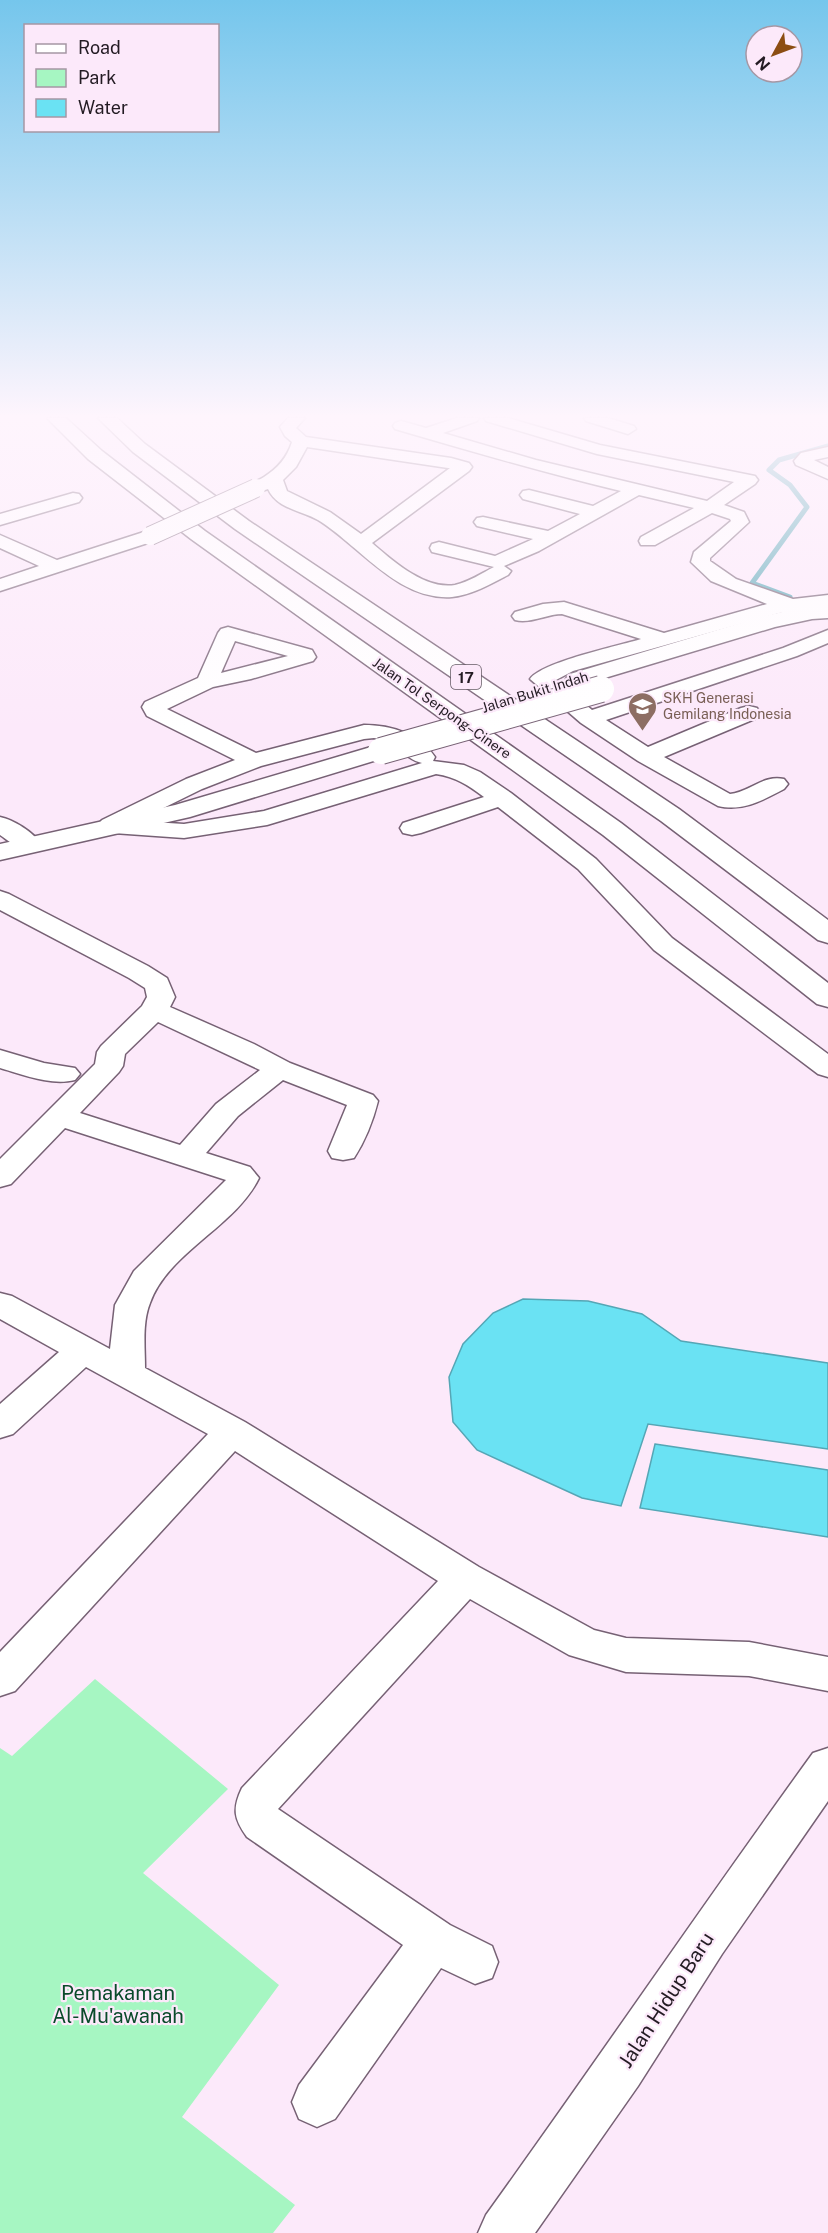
<svg xmlns="http://www.w3.org/2000/svg" width="828" height="2233" viewBox="0 0 828 2233" font-family="'Public Sans',sans-serif">
  <style>
    .green { fill: #a6f6c2 }
    .water { fill: #6ae2f3; stroke: #55a6b5; stroke-width: 1.5 }
    .lines { fill: none; stroke-linecap: round; stroke-linejoin: round }
    .stream { stroke: #55a6b5; stroke-width: 5 }
    .minor-casing { stroke: #766174; stroke-width: 3 }
    .major-casing { stroke: #766174; stroke-width: 3 }
    .highway-casing { stroke: #766174; stroke-width: 3 }
    .minor { fill: #fff; fill-rule: evenodd }
    .major { fill: #fff; fill-rule: evenodd }
    .highway { fill: #fff; fill-rule: evenodd }
    .minor-bridge-casing { stroke: #766174; stroke-width: 20; stroke-linecap: butt }
    .major-bridge-casing { stroke: #766174; stroke-width: 28; stroke-linecap: butt }
    .minor-bridge { stroke: #fff; stroke-width: 18 }
    .major-bridge { stroke: #fff; stroke-width: 26 }
    .labels { text-anchor: middle; dominant-baseline: central; stroke-width: 4.5; stroke-linejoin: round; paint-order: stroke }
    .far-street-label { font-size: 14px; fill: #231b23; stroke: #fce9fa }
    .far-education-label { font-size: 14px; fill: #785e54; stroke: #fce9fa; text-anchor: start }
    .shield { fill: #fce9fa; stroke: #645964; stroke-width: 1.5 }
    .shield-label { font-size: 15px; font-weight: bold; fill: #231b23 }
    .near-park-label { font-size: 20px; fill: #094a2a; stroke: #fce9fa }
    .near-street-label { font-size: 20px; fill: #231b23; stroke: #fce9fa }
  </style>
  <rect width="100%" height="100%" fill="#fce9fa"/>
  <polygon class="green" points="95,1679 228,1789 143,1873 279,1985 182,2117 295,2205 273,2233 0,2233 0,1748 12,1756"/>
  <g class="water">
    <polygon points="523,1299 588,1301 642,1314 681,1341 828,1363 828,1449 648,1424 621,1506 582,1498 477,1450 453,1422 449,1377 463,1344 493,1313"/>
    <polygon points="655,1444 828,1470 828,1537 640,1508"/>
  </g>
  <g class="lines">
    <polyline class="stream" points="790,597 752,583 807,507 790,485 769,470 779,460 828,446"/>
    <defs>
      <g id="minor">
        <path d="M 288,418 L 305,418 L 296,428 L 306,437 L 451,458 L 469,463 L 472,467 L 469,471 L 372,543 C 393,561 425,590 455,585 C 469,582 482,573 494,567 L 432,552 L 430,548 L 432,544 L 439,542 L 495,556 L 533,539 L 477,526 L 474,522 L 477,518 L 483,517 L 548,531 L 580,514 L 523,499 L 520,495 L 523,491 L 529,490 L 593,506 L 621,491 C 545,473 470,451 395,429 L 393,426 L 395,423 L 401,421 L 426,428 L 457,418 L 479,418 L 477,421 L 443,433 L 536,460 L 707,501 L 734,482 L 597,454 L 486,421 L 484,418 L 508,418 L 600,445 L 755,476 L 758,480 L 755,484 L 724,505 L 744,512 L 749,522 L 710,558 L 710,561 L 736,579 L 793,599 L 828,595 L 828,607 L 779,613 L 573,671 L 556,680 L 592,710 L 783,648 L 828,630 L 828,643 L 797,656 L 606,720 L 648,747 L 741,708 L 749,706 L 757,708 L 760,713 L 757,718 L 664,757 L 730,794 C 750,792 764,774 784,779 L 788,784 L 784,789 C 763,800 743,812 718,806 L 638,761 L 581,723 L 530,679 C 542,662 618,646 641,639 L 562,614 C 547,614 530,624 515,620 L 512,616 L 515,612 L 543,604 L 564,602 L 664,633 L 767,604 L 711,581 L 691,562 L 694,552 L 731,521 L 730,519 L 712,513 L 655,545 L 641,545 L 639,541 L 641,537 L 694,508 L 639,495 L 539,551 L 504,566 L 511,571 L 508,575 C 490,584 472,595 452,597 C 398,601 359,545 318,520 C 301,510 277,509 268,489 L 256,493 L 250,492 L 247,488 C 252,482 258,481 264,477 C 278,468 287,458 292,442 L 285,436 L 280,427 ZM 307,447 L 448,468 L 450,468 L 361,534 L 330,512 L 287,491 L 283,480 L 296,467 Z"/>
        <polygon points="584,418 608,418 634,426 636,429 628,434 586,421"/>
        <polygon points="828,447 828,457 814,460 828,467 828,479 796,465 794,461 801,453"/>
        <polygon points="73,493 79,494 82,498 79,502 0,525 0,514"/>
        <polygon points="150,530 157,532 159,536 157,540 0,591 0,579 39,566 0,548 0,535 57,560"/>
        <path d="M 228,627 L 312,650 L 316,657 L 313,661 L 251,679 L 213,687 L 167,709 L 256,753 L 364,725 C 391,725 420,734 435,757 L 433,761 L 464,765 L 480,772 L 511,793 L 596,859 L 672,938 L 828,1054 L 828,1077 L 818,1074 L 654,950 L 578,869 L 498,807 L 421,833 L 412,835 L 403,833 L 400,828 L 403,823 L 484,797 C 468,785 456,777 436,774 L 267,825 L 184,838 L 99,832 L 96,827 L 102,820 L 186,779 L 235,760 L 147,716 L 142,707 L 145,702 L 198,678 L 218,633 L 221,629 ZM 235,641 L 288,656 L 221,673 ZM 374,738 C 396,741 404,759 422,763 L 264,811 L 184,824 L 137,821 L 202,789 L 261,766 L 364,739 Z"/>
        <path d="M 0,817 C 14,820 33,832 41,844 L 38,849 C 22,853 13,844 0,835 Z"/>
        <path d="M 0,891 L 9,894 L 148,966 L 167,978 L 175,997 L 170,1007 L 254,1044 L 290,1063 L 373,1095 L 378,1101 C 373,1121 365,1141 354,1158 L 343,1160 L 332,1158 L 328,1151 L 347,1105 L 283,1080 L 238,1116 L 206,1153 L 250,1167 L 259,1178 C 235,1227 168,1252 150,1303 C 142,1323 145,1347 145,1368 L 245,1422 L 479,1567 L 594,1630 L 626,1638 L 749,1642 L 828,1657 L 828,1691 L 749,1676 L 626,1672 L 569,1655 L 470,1599 L 278,1809 L 450,1925 L 492,1946 L 498,1962 L 492,1978 L 475,1984 L 441,1968 L 335,2119 L 317,2127 L 299,2119 L 292,2102 L 299,2085 L 403,1945 L 247,1837 C 234,1819 232,1809 242,1788 L 438,1581 L 235,1451 L 15,1691 L 0,1696 L 0,1652 L 208,1434 L 86,1367 L 13,1434 L 0,1438 L 0,1404 L 59,1352 L 0,1319 L 0,1293 L 12,1296 L 110,1349 L 115,1305 L 134,1271 L 226,1180 L 65,1128 L 11,1184 L 0,1187 L 0,1159 L 95,1064 L 97,1052 L 101,1046 L 142,1006 L 147,997 L 145,988 L 129,978 L 0,910 ZM 158,1022 L 260,1070 L 216,1104 L 180,1145 L 80,1113 L 119,1072 L 123,1066 L 125,1054 Z"/>
        <path d="M 0,1050 L 44,1063 L 75,1068 L 80,1074 L 75,1080 C 51,1086 24,1075 0,1068 Z"/>
        <path d="M 828,1748 L 828,1801 L 722,1954 L 638,2086 L 535,2233 L 478,2233 L 486,2215 C 596,2062 702,1906 813,1753 Z"/>
      </g>
      <g id="major">
        <polygon points="828,604 828,618 812,619 775,627 578,686 570,684 566,679 570,674 761,617 812,605"/>
        <polygon points="381,744 390,746 393,751 390,756 190,817 0,860 0,844 175,805"/>
      </g>
      <g id="highway">
        <polygon points="47,418 66,418 102,451 205,531 621,823 828,983 828,1007 817,1004 603,835 191,539 88,459"/>
        <polygon points="98,418 117,418 145,444 249,521 679,809 828,920 828,943 818,940 661,821 235,529 133,452"/>
      </g>
    </defs>
    <use href="#minor" class="minor-casing"/>
    <use href="#major" class="major-casing"/>
    <use href="#highway" class="highway-casing"/>
    <use href="#minor" class="minor"/>
    <use href="#major" class="major"/>
    <use href="#highway" class="highway"/>
    <defs>
      <polyline id="minor-bridge" points="150,536 256,488"/>
      <polyline id="major-bridge" points="381,751 601,689"/>
    </defs>
    <use href="#minor-bridge" class="minor-bridge-casing"/>
    <use href="#major-bridge" class="major-bridge-casing"/>
    <use href="#minor-bridge" class="minor-bridge"/>
    <use href="#major-bridge" class="major-bridge"/>
  </g>
  <linearGradient id="sky" x2="0" y2="1"><stop stop-color="#75c6ec"/><stop offset="0.57" stop-color="#fef5fd"/><stop offset="1" stop-color="#fef5fd" stop-opacity="0"/></linearGradient>
  <rect width="828" height="730" fill="url(#sky)"/>
  <defs>
    <symbol id="school-pin" viewBox="-11 -11 22 30"><path d="M0 17L-7.5 6A9.5 9.5 0 1 1 7.5 6Z" fill="#8d6e63" stroke="#fce9fa"/><path d="M0-5L7-2L0 1L-7-2ZM-4 1L0 2.5L4 1V4Q0 6-4 4Z" fill="#fff"/></symbol>
  </defs>
  <g fill-rule="evenodd">
    <use href="#school-pin" x="626" y="690" width="33" height="45"/>
  </g>
  <g class="labels">
    <g class="far-street-label">
      <text transform="translate(535 692) rotate(-17)">Jalan Bukit Indah</text>
      <text transform="translate(442 708) rotate(35)">Jalan Tol Serpong–Cinere</text>
    </g>
    <g class="far-education-label">
      <text x="663" y="698">SKH Generasi<tspan x="663" dy="16">Gemilang Indonesia</tspan></text>
    </g>
    <rect class="shield" x="451" y="665" width="30" height="24" rx="4.5"/>
    <g class="shield-label">
      <text x="466" y="677">17</text>
    </g>
    <g class="near-park-label">
      <text x="118" y="1993">Pemakaman<tspan x="118" dy="23">Al-Mu'awanah</tspan></text>
    </g>
    <g class="near-street-label">
      <text transform="translate(666 2000) rotate(-57)">Jalan Hidup Baru</text>
    </g>
  </g>
  <rect x="24" y="24" width="195" height="108" fill="#fce9fa" stroke="#a597a4" stroke-width="1.5"/>
  <rect x="36" y="44" width="30" height="9" fill="#ffffff" stroke="#a597a4" stroke-width="1.5"/>
  <text x="78" y="54" font-size="18" fill="#231b23">Road</text>
  <rect x="36" y="69" width="30" height="18" fill="#a6f6c2" stroke="#a597a4" stroke-width="1.5"/>
  <text x="78" y="84" font-size="18" fill="#231b23">Park</text>
  <rect x="36" y="99" width="30" height="18" fill="#6ae2f3" stroke="#a597a4" stroke-width="1.5"/>
  <text x="78" y="114" font-size="18" fill="#231b23">Water</text>
  <g transform="translate(774 54) rotate(229)"><circle r="28" fill="#fce9fa" stroke="#a597a4" stroke-width="1.5"/>
  <path d="M0-4.5L10 22L0 15L-10 22Z" fill="#8c4d13"/>
  <text y="-9" font-size="16" font-weight="bold" text-anchor="middle" fill="#231b23">N</text>
  </g>
</svg>
